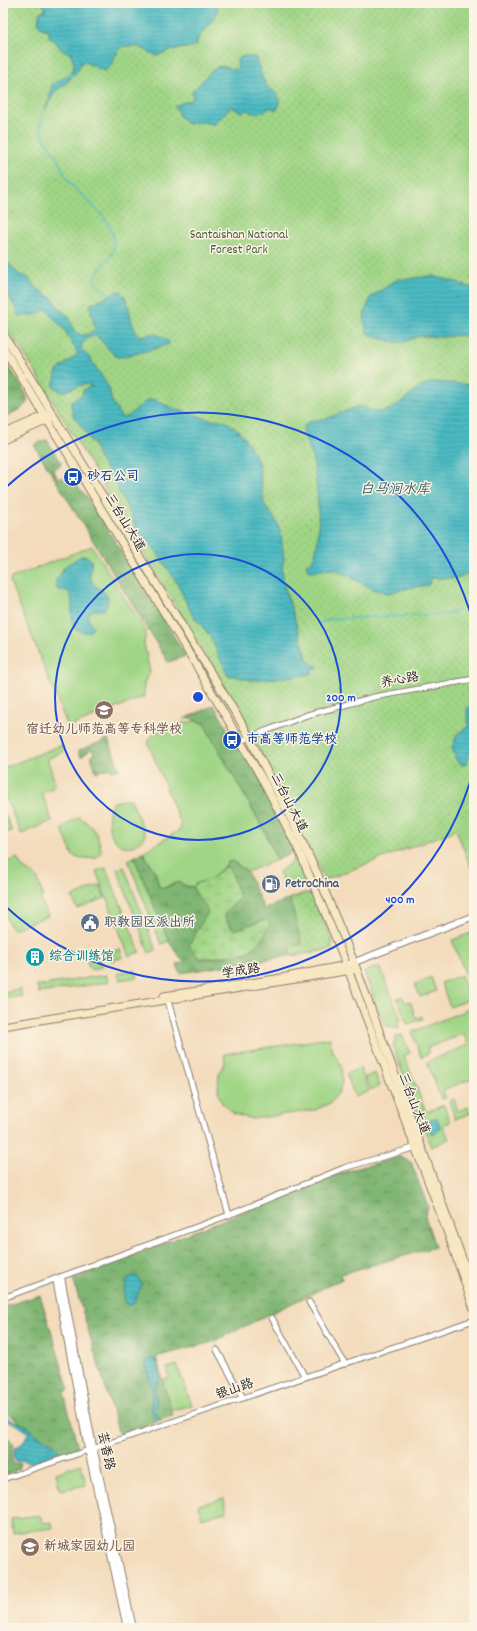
<svg xmlns="http://www.w3.org/2000/svg" width="477" height="1631" viewBox="0 0 477 1631" font-family="Dekko,'LXGW WenKai TC',sans-serif">
  <style>
    .green { fill: #a0d586; stroke: #5e7851 }
    .forest { fill: url(#forest-crowns); stroke: #4e6948 }
    .wetland { fill: url(#wetland-marsh); stroke: #5e7851 }
    .park { fill: url(#park-dots); stroke: #5e7851 }
    .water { fill: url(#water-rules); stroke: #346b6f }
    .lines { fill: none; stroke-linecap: round; stroke-linejoin: round }
    .stream { stroke: #4bbac2; stroke-width: 1.5 }
    .minor-casing { stroke: #887c6c; stroke-width: 7 }
    .tertiary-casing { stroke: #887c6c; stroke-width: 8 }
    .secondary-casing { stroke: #887c6c; stroke-width: 9 }
    .minor { stroke: #fff; stroke-width: 5 }
    .tertiary { stroke: #fff; stroke-width: 6 }
    .secondary { stroke: #f7e8c3; stroke-width: 7 }
    .ring { fill: none; stroke: #1d4ed8; stroke-width: 2 }
    .labels { text-anchor: middle; dominant-baseline: central; stroke-width: 3; stroke-linejoin: round; paint-order: stroke }
    .park-label { font-size: 13px; fill: #4a5d41; stroke: #fcf5e5 }
    .transit-label { font-size: 13px; font-weight: bold; fill: #164399; stroke: #fcf5e5; text-anchor: start }
    .street-label { font-size: 13px; fill: #1c1c1c; stroke: #fcf5e5 }
    .education-label { font-size: 13px; font-weight: bold; fill: #785e54; stroke: #fcf5e5 }
    .service-label { font-size: 13px; font-weight: bold; fill: #4e5e75; stroke: #fcf5e5; text-anchor: start }
    .culture-label { font-size: 13px; font-weight: bold; fill: #0d838f; stroke: #fcf5e5; text-anchor: start }
    .water-label { font-size: 14px; font-style: italic; fill: #2f5b5e; stroke: #fcf5e5 }
    .centre { fill: #1d4ed8; stroke: #fcf5e5; stroke-width: 2 }
    .ring-label { font-size: 12px; text-anchor: middle; font-weight: bold; fill: #1d4ed8; stroke: #fcf5e5; stroke-width: 3; stroke-linejoin: round; paint-order: stroke }
  </style>
  <defs>
    <pattern id="forest-crowns" width="20" height="18" patternUnits="userSpaceOnUse"><rect width="20" height="18" fill="#80b673"/><path d="M2 6a3 3 0 1 1 6 0M12 15a3 3 0 1 1 6 0" fill="none" stroke="#68935e"/></pattern>
    <pattern id="wetland-marsh" width="20" height="14" patternUnits="userSpaceOnUse"><rect width="20" height="14" fill="#a0d586"/><path d="M1 5h8M5 5V1M11 12h8M15 12V8" fill="none" stroke="#89b673"/></pattern>
    <pattern id="park-dots" width="8" height="8" patternUnits="userSpaceOnUse"><rect width="8" height="8" fill="#a0d586"/><path d="M2 2h.1M6 6h.1" fill="none" stroke="#89b673" stroke-width="1.8" stroke-linecap="round"/></pattern>
    <pattern id="water-rules" width="6" height="5" patternUnits="userSpaceOnUse"><rect width="6" height="5" fill="#4bbac2"/><path d="M0 2.5h6" fill="none" stroke="#419fa6"/></pattern>
  </defs>
  <rect width="100%" height="100%" fill="#fcf5e5"/>
  <filter id="ink" filterUnits="userSpaceOnUse"><feTurbulence type="fractalNoise" baseFrequency=".025" numOctaves="2"/><feDisplacementMap in="SourceGraphic" scale="8" xChannelSelector="R" yChannelSelector="G"/><feConvolveMatrix kernelMatrix="1 2 1 2 8 2 1 2 1" color-interpolation-filters="sRGB"/></filter>
  <filter id="wash" filterUnits="userSpaceOnUse"><feTurbulence type="fractalNoise" baseFrequency=".012" numOctaves="4" result="noise"/><feDisplacementMap in="SourceGraphic" scale="16" xChannelSelector="R" yChannelSelector="G"/><feGaussianBlur stdDeviation="0.9" result="paint"/><feColorMatrix in="noise" values="0 0 0 0 0 0 0 0 0 0 0 0 0 0 0 0 0 1.4 0 .05"/><feComposite in="paint" operator="in"/></filter>
  <g filter="url(#wash)">
    <rect width="100%" height="100%" fill="#f3dbbb"/>
    <g class="green">
      <polygon points="92,546 146,632 144,644 150,672 144,683 144,697 68,727 10,582 11,578"/>
      <path d="M 197,721 L 204,724 L 264,830 L 277,860 L 247,872 L 233,861 L 228,862 L 212,878 L 195,884 L 193,887 L 174,883 L 164,888 L 159,887 L 156,874 L 143,852 L 181,829 L 181,825 L 148,743 C 155,725 181,723 197,721 Z"/>
      <polygon points="62,745 63,752 49,758 48,761 56,786 42,793 52,821 21,834 3,791 3,768"/>
      <path d="M 131,799 L 146,836 C 119,866 99,826 113,802 Z"/>
      <path d="M 79,817 C 93,826 100,835 101,852 L 96,858 L 81,859 L 73,856 L 62,829 L 67,824 Z"/>
      <polygon points="134,857 169,941 161,944 128,860"/>
      <polygon points="17,858 22,867 37,877 43,896 40,897 48,916 12,930 3,910 3,864"/>
      <polygon points="294,860 300,860 309,883 289,889 285,887 279,872"/>
      <polygon points="124,867 156,950 149,953 117,869"/>
      <polygon points="106,868 140,952 129,956 96,871"/>
      <polygon points="474,932 474,996 452,940"/>
      <polygon points="120,949 123,957 112,961 110,953"/>
      <polygon points="99,957 102,967 93,970 89,968 87,961"/>
      <polygon points="380,966 401,1020 397,1022 399,1027 394,1029 384,1024 364,972"/>
      <polygon points="135,970 138,977 120,980 118,973"/>
      <polygon points="106,975 109,982 39,993 37,986"/>
      <polygon points="461,975 470,999 450,1007 441,983"/>
      <polygon points="431,977 436,991 420,997 415,984"/>
      <polygon points="20,989 22,996 3,999 3,992"/>
      <polygon points="400,997 403,997 405,1003 410,1001 416,1018 422,1016 423,1019 407,1024 397,998"/>
      <polygon points="474,1007 474,1078 443,1090 446,1098 441,1099 427,1062 468,1045 464,1034 427,1048 429,1053 421,1057 412,1032"/>
      <polygon points="402,1035 410,1053 404,1055 426,1112 444,1105 450,1122 443,1125 449,1139 431,1147 393,1047 396,1037"/>
      <polygon points="330,1038 332,1051 338,1059 342,1069 342,1082 339,1092 330,1103 315,1110 252,1119 234,1114 222,1103 218,1091 219,1074 225,1063 224,1054"/>
      <polygon points="360,1068 369,1091 355,1097 346,1074"/>
      <polygon points="375,1073 380,1086 371,1090 365,1077"/>
      <polygon points="454,1099 458,1111 468,1107 471,1113 455,1119 449,1101"/>
      <polygon points="177,1365 192,1405 171,1411 162,1380 169,1378 167,1368"/>
      <polygon points="81,1464 86,1485 60,1490 56,1473"/>
      <polygon points="224,1498 227,1512 201,1518 198,1505"/>
      <polygon points="39,1515 44,1523 52,1522 53,1528 13,1533 11,1519"/>
    </g>
    <g class="forest">
      <polygon points="3,356 27,396 27,403 22,408 3,418"/>
      <polygon points="45,440 47,440 61,462 60,466 53,469 58,479 62,477 65,482 74,483 88,498 186,656 168,662 34,445"/>
      <polygon points="214,705 227,728 224,738 228,744 239,744 264,786 294,847 290,854 277,860 264,830 204,724 190,718 184,719"/>
      <polygon points="108,739 120,770 111,770 110,768 96,772 91,757 95,754 91,749 81,757 78,751"/>
      <path d="M 143,852 L 156,874 L 159,887 L 164,888 L 179,882 L 187,887 L 193,887 C 196,898 205,902 209,912 L 189,945 L 201,960 L 248,953 L 246,952 C 261,944 264,935 264,920 L 234,930 L 225,917 L 225,867 L 223,869 L 228,862 L 233,861 L 247,872 L 264,909 L 302,894 L 315,895 L 331,939 L 332,949 L 180,973 L 177,964 L 185,963 L 170,944 L 134,857 Z"/>
      <polygon points="400,1157 411,1162 428,1207 425,1216 435,1247 341,1274 342,1279 212,1342 156,1357 173,1416 119,1434 73,1279 347,1171"/>
      <polygon points="40,1295 69,1390 64,1393 78,1449 61,1455 3,1409 3,1307"/>
      <path d="M 3,1432 L 14,1444 C 12,1452 9,1457 14,1464 L 21,1463 L 19,1469 L 3,1475 Z"/>
    </g>
    <path class="wetland" d="M 225,867 L 230,869 L 240,897 L 225,914 C 224,920 230,927 235,930 L 264,920 L 270,923 C 268,932 256,948 247,952 C 236,955 210,959 199,958 L 189,945 L 208,912 C 205,902 196,898 193,887 L 195,884 L 212,878 Z"/>
    <g class="park">
      <polygon points="3,3 474,3 474,874 456,830 325,880 242,716 19,345 3,325"/>
      <polygon points="3,809 12,831 3,834"/>
      <polygon points="100,885 105,898 77,909 72,897"/>
      <polygon points="305,893 315,895 331,939 332,949 291,956 290,946 302,944 290,899"/>
    </g>
    <g class="water">
      <path d="M 42,3 L 217,3 L 217,14 L 199,36 L 196,46 L 168,51 L 157,56 L 139,47 L 124,46 C 112,52 116,66 104,71 L 85,62 L 81,62 L 79,69 L 66,84 L 57,89 L 44,111 L 49,100 L 52,85 C 54,82 56,82 60,80 C 75,73 77,66 70,53 L 63,51 L 53,39 L 49,38 L 49,30 L 41,28 L 38,22 L 40,12 L 46,10 Z"/>
      <path d="M 244,56 L 255,57 C 259,66 261,76 266,85 C 272,95 283,90 278,108 L 275,110 L 271,107 C 262,113 256,116 247,110 L 242,112 L 230,107 L 214,125 C 206,121 195,122 187,124 L 179,116 L 178,111 L 174,106 L 191,100 L 193,97 L 192,91 C 201,84 207,73 217,67 C 223,64 231,69 236,70 L 238,68 L 237,59 Z"/>
      <path d="M 7,261 L 18,274 L 28,278 L 39,290 L 52,298 L 61,310 L 69,316 L 74,331 L 81,335 L 89,334 L 95,329 L 90,306 L 91,304 L 119,291 C 131,296 128,322 137,333 C 142,339 148,333 154,334 C 158,334 165,338 168,341 L 169,344 L 150,350 L 121,357 L 115,356 L 96,335 C 89,337 81,341 81,349 L 90,358 L 109,388 L 112,402 L 122,418 L 127,417 L 146,401 L 154,399 L 174,409 L 194,414 L 209,420 L 223,420 L 236,428 L 249,444 L 259,465 L 264,504 L 277,522 L 281,534 L 284,559 L 282,567 L 284,585 L 308,661 L 313,665 L 317,665 L 318,668 L 312,670 L 312,673 L 307,675 L 255,680 C 245,681 240,675 230,676 L 227,674 L 210,636 L 192,614 L 176,581 L 156,551 L 140,535 L 117,487 L 98,457 L 94,445 L 73,415 L 71,404 L 72,401 L 82,395 L 83,390 L 92,386 L 91,385 C 79,382 72,391 61,392 L 53,386 L 57,371 L 78,354 L 66,332 L 46,309 L 36,315 L 18,316 L 16,314 L 18,311 C 5,292 3,286 3,263 Z"/>
      <polygon points="432,276 456,282 474,289 474,340 460,335 443,337 424,336 416,337 405,342 395,342 375,337 367,332 364,320 365,312 371,297 398,279 408,279"/>
      <path d="M 434,382 L 474,385 L 474,571 L 459,578 L 430,578 L 429,585 L 408,588 L 388,593 L 375,590 L 335,569 L 309,571 L 306,565 C 308,563 312,561 313,559 C 323,541 317,481 313,461 C 311,449 302,438 304,425 L 310,421 L 325,419 L 359,406 C 366,407 370,412 377,412 C 400,412 412,386 434,382 Z"/>
      <path d="M 81,556 L 86,556 L 91,560 C 93,566 89,573 91,579 C 97,593 116,591 104,610 L 94,610 L 88,614 L 88,619 L 93,627 L 89,632 L 82,632 L 74,628 C 69,615 75,599 68,591 L 58,590 L 56,587 L 56,579 L 61,574 L 64,567 Z"/>
      <polygon points="474,702 474,750 470,754 467,765 463,765 457,761 452,748 457,734 469,726 467,709"/>
      <polygon points="434,1118 437,1118 441,1129 433,1134 430,1132 427,1122"/>
      <path d="M 134,1276 L 137,1276 L 142,1285 L 133,1304 L 129,1306 C 121,1299 124,1287 128,1278 Z"/>
      <path d="M 151,1359 L 156,1360 L 161,1376 L 155,1387 L 157,1414 L 160,1420 L 157,1421 C 149,1412 152,1400 152,1389 C 151,1380 145,1371 146,1361 Z"/>
      <polygon points="3,1416 29,1427 32,1432 53,1444 59,1451 43,1460 27,1463 23,1460 16,1462 13,1456 15,1448 23,1443 29,1431 3,1418"/>
    </g>
    <g class="lines">
      <g class="stream">
        <path d="M 44,111 C 35,136 47,138 57,158 C 63,169 66,180 75,189 C 88,202 110,218 113,236 C 118,264 97,261 94,282 L 100,288 L 112,295"/>
        <polyline points="319,623 330,619 447,614 456,611"/>
        <polyline points="3,1413 9,1419"/>
        <polyline points="12,1421 30,1434"/>
      </g>
    </g>
  </g>
  <g filter="url(#ink)">
    <g class="lines">
      <defs>
        <g id="minor">
          <polyline points="240,741 307,715 374,697 474,679"/>
          <polyline points="168,1001 229,1215"/>
          <polyline points="3,1298 229,1215 344,1168 417,1147"/>
          <polyline points="309,1302 345,1364"/>
          <polyline points="272,1318 305,1377"/>
          <polyline points="217,1350 243,1398"/>
          <polyline points="3,1479 474,1320"/>
        </g>
        <g id="tertiary">
          <polyline points="347,965 474,916"/>
          <polyline points="61,1277 93,1447 133,1628"/>
          <polyline points="56,1279 88,1449 127,1628"/>
        </g>
        <g id="secondary">
          <polyline points="3,333 244,727 291,819 318,875 354,962 474,1291"/>
          <polyline points="3,347 196,665 265,784 300,853 341,951 450,1239 474,1309"/>
          <polyline points="3,434 46,415"/>
          <polyline points="3,440 50,419"/>
          <polyline points="164,996 276,979 347,965"/>
          <polyline points="3,1026 352,970"/>
        </g>
      </defs>
      <use href="#minor" class="minor-casing"/>
      <use href="#tertiary" class="tertiary-casing"/>
      <use href="#secondary" class="secondary-casing"/>
      <use href="#minor" class="minor"/>
      <use href="#tertiary" class="tertiary"/>
      <use href="#secondary" class="secondary"/>
    </g>
  </g>
  <g class="ring">
    <circle cx="198" cy="697" r="143"/>
    <path d="M474 768A285 285 0 0 1 4 905M4 489A285 285 0 0 1 474 626"/>
  </g>
  <defs>
    <symbol id="bus-disc" viewBox="-11 -11 22 22"><circle r="9.5" fill="#1a4fb4" stroke="#fcf5e5"/><path d="M-5-6H5V4H4V6H2V4H-2V6H-4V4H-5ZM-3.5-4V0h7V-4ZM-3.5 1.2v1.5H-2V1.2ZM2 1.2v1.5H3.5V1.2Z" fill="#fff"/></symbol>
    <symbol id="university-disc" viewBox="-11 -11 22 22"><circle r="9.5" fill="#8d6e63" stroke="#fcf5e5"/><path d="M0-5L7-2L0 1L-7-2ZM-4 1L0 2.5L4 1V4Q0 6-4 4Z" fill="#fff"/></symbol>
    <symbol id="fuel-disc" viewBox="-11 -11 22 22"><circle r="9.5" fill="#5c6f8a" stroke="#fcf5e5"/><path d="M-5.5-6h7V0h2V4h1.3V-2.5L3-4.5l.8-.8L6-3V5H2.5V1h-1V6h-7ZM-4.2-4.7v3.2H.2V-4.7Z" fill="#fff"/></symbol>
    <symbol id="civic-disc" viewBox="-11 -11 22 22"><circle r="9.5" fill="#5c6f8a" stroke="#fcf5e5"/><path d="M-.6-6.5H3V-4.5H.6V-3L4-1V1h2V6H-6V1h2V-1L-.6-3ZM-1.2 2.5V6h2.4V2.5Z" fill="#fff"/></symbol>
    <symbol id="building-disc" viewBox="-11 -11 22 22"><circle r="9.5" fill="#0f9aa8" stroke="#fcf5e5"/><path d="M-4-6H4V6H1V3H-1V6H-4ZM-2.5-4.3h1.7v1.8h-1.7ZM.8-4.3h1.7v1.8H.8ZM-2.5-1h1.7V.8h-1.7ZM.8-1h1.7V.8H.8Z" fill="#fff"/></symbol>
    <symbol id="school-disc" viewBox="-11 -11 22 22"><circle r="9.5" fill="#8d6e63" stroke="#fcf5e5"/><path d="M0-5L7-2L0 1L-7-2ZM-4 1L0 2.5L4 1V4Q0 6-4 4Z" fill="#fff"/></symbol>
  </defs>
  <g fill-rule="evenodd">
    <use href="#bus-disc" x="62" y="466" width="22" height="22"/>
    <use href="#university-disc" x="93" y="699" width="22" height="22"/>
    <use href="#bus-disc" x="221" y="729" width="22" height="22"/>
    <use href="#fuel-disc" x="260" y="873" width="22" height="22"/>
    <use href="#civic-disc" x="79" y="912" width="22" height="22"/>
    <use href="#building-disc" x="24" y="946" width="22" height="22"/>
    <use href="#school-disc" x="19" y="1536" width="22" height="22"/>
  </g>
  <g class="labels">
    <g class="park-label">
      <text x="239" y="235">Santaishan National<tspan x="239" dy="15">Forest Park</tspan></text>
    </g>
    <g class="transit-label">
      <text x="87" y="477">砂石公司</text>
      <text x="246" y="740">市高等师范学校</text>
    </g>
    <g class="street-label">
      <text transform="translate(124 523) rotate(59)">三台山大道</text>
      <text transform="translate(400 681) rotate(-10)">养心路</text>
      <text transform="translate(288 803) rotate(63)">三台山大道</text>
      <text transform="translate(241 972) rotate(-9)">学成路</text>
      <text transform="translate(413 1104) rotate(69)">三台山大道</text>
      <text transform="translate(235 1390) rotate(-19)">银山路</text>
      <text transform="translate(105 1451) rotate(78)">芸香路</text>
    </g>
    <g class="education-label">
      <text x="104" y="730">宿迁幼儿师范高等专科学校</text>
      <text x="44" y="1547" text-anchor="start">新城家园幼儿园</text>
    </g>
    <g class="service-label">
      <text x="285" y="884">PetroChina</text>
      <text x="104" y="923">职教园区派出所</text>
    </g>
    <g class="culture-label">
      <text x="49" y="957">综合训练馆</text>
    </g>
    <g class="water-label">
      <text x="395" y="490">白马涧水库</text>
    </g>
  </g>
  <circle cx="198" cy="697" r="6" class="centre"/>
  <g class="ring-label">
    <text x="341" y="701">200 m</text>
    <text x="400" y="903">400 m</text>
  </g>
  <rect width="477" height="1631" fill="none" stroke="#fcf5e5" stroke-width="16"/>
</svg>
